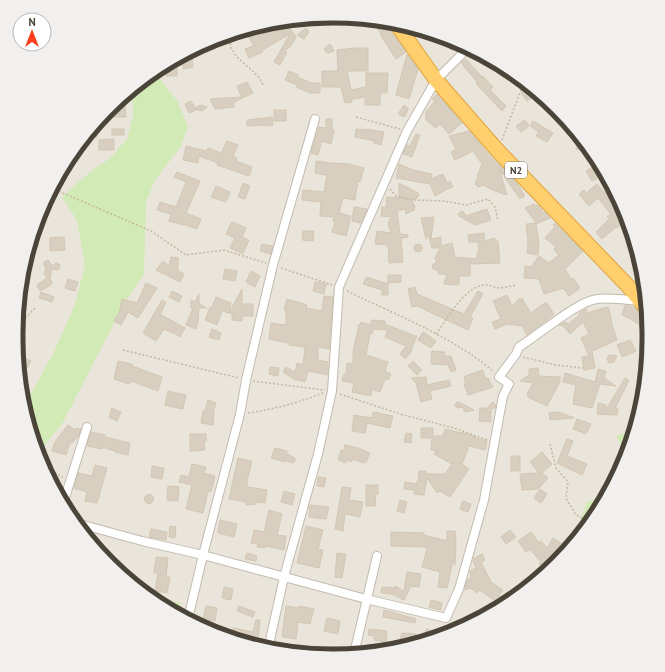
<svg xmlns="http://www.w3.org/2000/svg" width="665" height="672" viewBox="0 0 665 672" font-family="'PT Sans',sans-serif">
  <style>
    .residential { fill: #eae5da }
    .green { fill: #d2eab5 }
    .building { fill: #d8cfc1; stroke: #d3c7b4 }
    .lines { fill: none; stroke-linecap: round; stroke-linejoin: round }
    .street-casing { stroke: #c2bbae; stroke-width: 10 }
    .highway-casing { stroke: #e0a43c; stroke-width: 16 }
    .path { stroke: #c4b79f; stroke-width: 1.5; stroke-dasharray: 2 2; stroke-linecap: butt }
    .street { stroke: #fff; stroke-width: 8 }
    .highway { stroke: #ffcf6e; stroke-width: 14 }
    .labels { text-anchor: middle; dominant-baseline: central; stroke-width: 3.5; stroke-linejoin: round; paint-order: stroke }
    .shield { fill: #fff; stroke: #817c74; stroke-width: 1 }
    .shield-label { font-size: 10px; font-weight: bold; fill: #4b4439 }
    .rim { fill: none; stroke: #4b4439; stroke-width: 5 }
  </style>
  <rect width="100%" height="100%" fill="#f6f3ec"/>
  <circle class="residential" cx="333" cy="336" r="318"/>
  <g class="green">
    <polygon points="155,71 158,76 178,102 188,127 181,146 155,180 146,202 144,274 125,302 62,424 38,453 24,407 55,350 74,307 85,266 77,220 62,197 90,172 109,159 127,139 133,115 133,101 126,94"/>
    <polygon points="634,430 627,455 616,436"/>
    <polygon points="606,497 596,515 572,544 587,502"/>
    <polygon points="152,599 154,599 181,603 177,612 175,612"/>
  </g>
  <g class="building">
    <polygon points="332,16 338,17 320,24 317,17"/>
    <polygon points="369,20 387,21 388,27 406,52 396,59 380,34 381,33"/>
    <polygon points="286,21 289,24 288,26 296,37 291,46 284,51 287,52 280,65 274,62 290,34 262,50 263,52 249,58 245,49 254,46 246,33 258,26 271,22"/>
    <polygon points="306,28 309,32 304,39 297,35"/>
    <polygon points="441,36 452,39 456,46 451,50"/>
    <polygon points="328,45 331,45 334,51 329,53 326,52 324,49"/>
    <polygon points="355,48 368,48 368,71 347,71 351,90 366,87 366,73 388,73 387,93 380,93 380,105 365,105 365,97 352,99 352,102 345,103 341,87 322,87 322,71 338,71 337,50"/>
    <polygon points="407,54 418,69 409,99 396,95"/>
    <polygon points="192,56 193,67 183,69 182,57"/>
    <polygon points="466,59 482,77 483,76 493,87 490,90 506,106 502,111 482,90 476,83 477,82 461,63"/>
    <polygon points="167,67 177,67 177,76 166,76"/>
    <polygon points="289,71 298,75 297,77 312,83 320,83 320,93 310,93 296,87 297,85 285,80"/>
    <polygon points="247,82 253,93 234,102 234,107 215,109 210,99 241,97 237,86"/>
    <polygon points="530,87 538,93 527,101 521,93"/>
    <polygon points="437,94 462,123 449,134 440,124 436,128 426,120 426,112 435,101 432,99"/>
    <polygon points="191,101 195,108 201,105 207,107 202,111 195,109 196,110 189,113 185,104"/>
    <polygon points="117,102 125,102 126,117 110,117 110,108"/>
    <polygon points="404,105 408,108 408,110 404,117 398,114"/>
    <rect x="274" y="110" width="12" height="11"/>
    <polygon points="272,117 273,125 263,126 263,125 247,126 247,120"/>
    <polygon points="326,119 332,119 332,130 334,130 331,144 322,141 318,155 311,153 319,127 326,128"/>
    <polygon points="525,120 529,126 521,132 516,126"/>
    <polygon points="533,121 553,133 547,142 536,136 539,132 530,126"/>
    <polygon points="97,123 97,137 85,137 91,131"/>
    <rect x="112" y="129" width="12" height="6"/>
    <polygon points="356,129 365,130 365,129 384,132 381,145 374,143 375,141 355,137"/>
    <polygon points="469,131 491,157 506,171 503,175 499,169 507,195 495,191 483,185 478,187 476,185 475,183 478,177 477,176 482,164 473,151 455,160 451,152 456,149 449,136"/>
    <polygon points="416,134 420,135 412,157 403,154 407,145 410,146"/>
    <polygon points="580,137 584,142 593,153 576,149"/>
    <polygon points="114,139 114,150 99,150 99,140"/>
    <polygon points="227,141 238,145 233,156 237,158 236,161 252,167 249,176 217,165 218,163 199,156 198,163 183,160 186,146 207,151 208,148 221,153"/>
    <polygon points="316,161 330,163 349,164 364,168 360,182 358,181 355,200 343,198 339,213 351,216 346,236 332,232 335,222 333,221 334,217 320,216 321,202 302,200 303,190 324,192 327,175 315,173"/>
    <polygon points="399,164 413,170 432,174 431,179 443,174 447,183 450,181 453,187 444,190 444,191 435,196 430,184 396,178"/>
    <polygon points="596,165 602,176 592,181 586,171"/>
    <polygon points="177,172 200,181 186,213 201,219 197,229 183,224 183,225 169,221 171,214 157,210 160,202 176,207 186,182 174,177"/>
    <polygon points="504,176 511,176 516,182 524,194 524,197 519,198"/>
    <polygon points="243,183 250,186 245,199 238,197"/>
    <polygon points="399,183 418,193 419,196 417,198 412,200 415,207 414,210 406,214 405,209 397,211 400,234 408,235 408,237 401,238 403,262 389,263 388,245 375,244 377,231 391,233 388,223 391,217 381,216 382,207 386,208 387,197 399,198"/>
    <polygon points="597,184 606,194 611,190 616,196 609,202 626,220 617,228 616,227 602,239 596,232 609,219 607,217 611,214 598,198 589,206 579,194 584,190 586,193"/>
    <polygon points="216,186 230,192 226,202 211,197"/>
    <polygon points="534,204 535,206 538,205 543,212 545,212 550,218 536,224 539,244 538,255 527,253 528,242 526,224 536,223 525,208"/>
    <polygon points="354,207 367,209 361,223 352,221"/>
    <polygon points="487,209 491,220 475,225 459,216 458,214 462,211 464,212 465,216"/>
    <polygon points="434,217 431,239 441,237 441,246 452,243 455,257 477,259 477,253 479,253 478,242 469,242 468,235 484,233 485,241 495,238 495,241 498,241 500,263 470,264 470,276 459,276 459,285 444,284 445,279 447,279 446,274 439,274 438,271 433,269 432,266 433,264 437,263 435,258 440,248 432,248 428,234 426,239 421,218"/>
    <polygon points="232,222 246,228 242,237 249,240 243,254 230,248 235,238 226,234"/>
    <polygon points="555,223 583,251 565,269 571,279 573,278 580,288 569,296 563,288 544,294 539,280 541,279 524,278 525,266 531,267 539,256 549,263 559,255 554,250 556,247 545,238 555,227 553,225"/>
    <polygon points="303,231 314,231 313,241 302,240"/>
    <polygon points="64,237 65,250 50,251 50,238"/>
    <circle cx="418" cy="248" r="4"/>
    <polygon points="262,244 273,246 271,254 260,251"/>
    <polygon points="171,257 178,258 178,271 184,274 180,282 156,270 163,261 169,266"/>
    <polygon points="48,260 52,266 56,263 59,264 60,266 59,269 57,270 52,269 50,278 52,282 51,285 40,291 37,286 38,284 47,278 44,274 46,268 44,265 44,262"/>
    <polygon points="225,269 237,271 235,281 223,279"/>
    <polygon points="251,271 260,276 255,287 246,282"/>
    <polygon points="388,275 401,275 401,282 388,283"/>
    <polygon points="366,277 388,284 388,295 382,295 382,290 363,284"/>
    <polygon points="68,279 78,282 75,291 65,288"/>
    <polygon points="315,282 326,284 324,294 313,291"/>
    <polygon points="146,283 157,288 138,318 128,312 121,325 114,321 119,313 122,299 137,303"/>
    <polygon points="415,287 417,294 464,314 478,291 483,294 470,317 473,318 468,330 417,306 412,307 408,289"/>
    <polygon points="242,289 242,304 253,304 253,316 242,316 242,321 232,320 232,314 229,313"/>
    <polygon points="172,291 182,296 179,302 169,297"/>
    <polygon points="41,292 54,297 52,302 39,298"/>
    <polygon points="199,294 199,304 207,308 199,308 198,322 196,329 186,325 193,308 191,308 191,300 195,302"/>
    <polygon points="507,295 512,306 520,298 522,304 522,298 531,313 546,302 554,314 527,335 522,326 507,324 495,329 492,322 501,319 493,301"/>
    <polygon points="324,296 333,297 329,349 318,347 318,360 328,362 328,375 308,371 305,382 294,379 283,372 286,367 295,372 297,363 303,365 305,347 289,345 289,343 269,339 271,323 286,325 286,310 284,310 287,299 307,305 306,308 322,311"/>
    <polygon points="216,297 231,303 229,313 222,311 217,325 205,320 210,307 212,308"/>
    <polygon points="162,300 166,302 160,314 185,328 180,337 172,332 172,333 164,329 156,341 143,333"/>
    <polygon points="625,305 636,308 641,315 648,317 648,322 643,328 631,319 622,315"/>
    <polygon points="608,307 612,321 611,322 617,340 592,351 595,368 584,370 582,357 589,356 581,338 589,334 583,322 570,334 563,326 559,325 565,322 569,324 580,314 579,313 586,309 587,313"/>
    <polygon points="372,320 385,321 385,324 415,336 417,336 411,350 412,351 405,359 400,354 406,346 385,337 388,330 373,329 372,334 370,334 366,355 388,362 385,371 391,374 388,380 385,379 380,392 372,389 371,396 352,392 354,383 342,381 344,374 346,374 347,363 353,364 353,352 359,324 360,325 361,322 370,325"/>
    <polygon points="212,329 221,333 219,340 209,337"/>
    <polygon points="423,332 436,341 431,348 418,340"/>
    <polygon points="630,340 636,351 622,357 617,345"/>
    <polygon points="432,351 445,352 444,356 451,356 456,370 451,372 448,365 431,364"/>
    <polygon points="17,354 31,361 20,380 18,364"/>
    <polygon points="609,355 617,356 614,362 609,363 607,359"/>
    <polygon points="118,361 132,364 132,366 162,377 158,391 131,381 129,384 114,379"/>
    <polygon points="413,361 422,370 417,375 408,366"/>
    <polygon points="270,367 279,368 278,376 269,374"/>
    <polygon points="538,368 539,376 560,377 560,382 547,406 528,397 527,394 533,383 520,381 529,375 529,369"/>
    <polygon points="598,369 606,371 604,378 616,386 600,384 592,408 573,404 576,385 563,382 565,373 595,382"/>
    <polygon points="483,370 485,378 488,378 493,387 468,395 464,384 466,384 464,379 465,376"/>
    <polygon points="426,377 427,385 449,380 451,386 430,391 432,399 421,402 416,383 411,378"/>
    <polygon points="625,378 629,380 615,408 618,409 617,415 597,414 598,403 606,405 606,410"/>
    <polygon points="168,391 186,395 183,409 165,405"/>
    <polygon points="208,400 216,403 213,412 214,412 213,425 201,423 203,411 205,411"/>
    <polygon points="457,402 459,402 474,410 466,412 464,411 463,407 459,408 456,407 455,405"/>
    <polygon points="493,402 496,405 495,408 491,409 491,422 479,421 480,408 488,408 491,403"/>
    <polygon points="112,408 121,412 117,421 109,417"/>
    <polygon points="373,412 393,416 390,428 367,423 365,433 352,431 354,415 372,418"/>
    <polygon points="559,412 574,418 550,420 549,413"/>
    <polygon points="577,419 591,424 586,434 573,429"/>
    <polygon points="68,425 75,430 76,428 81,429 79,435 72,443 70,442 66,455 52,451 55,442"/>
    <polygon points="421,428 433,428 433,436 443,436 445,429 461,433 461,432 476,437 475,438 487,441 485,450 469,446 462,464 469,469 450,497 440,491 437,493 427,478 424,495 414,494 415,490 404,489 405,482 416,484 416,482 418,482 419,471 426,471 426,474 445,474 452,464 434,454 436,450 431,450 432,438 421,438"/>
    <polygon points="91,432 105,435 105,437 130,443 128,455 115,452 115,451 102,447 102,449 87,446"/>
    <polygon points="406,433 412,434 411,443 404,442"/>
    <polygon points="190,434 206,434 206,441 204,441 205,450 190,451"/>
    <polygon points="567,439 573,441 567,456 587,464 582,475 557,463"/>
    <polygon points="345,445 358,448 370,453 366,462 365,461 364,463 352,459 352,462 347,460 346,463 338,460 341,450 344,451"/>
    <polygon points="275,448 287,451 287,454 295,458 295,460 294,462 292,463 285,460 284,462 271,458"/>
    <polygon points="542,452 552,464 542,473 548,478 538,489 522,490 520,474 539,473 530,462"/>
    <rect x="511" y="456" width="9" height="15"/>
    <polygon points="238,458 252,461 247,481 247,487 267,490 265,503 256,502 256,504 246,505 246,502 229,499"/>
    <polygon points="192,464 206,467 204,473 215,476 211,492 208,491 203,513 186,509 192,485 179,482 181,475 189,477"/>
    <polygon points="95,465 107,468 97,503 85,501 87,492 74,488 78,473 92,476"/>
    <polygon points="152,466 164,468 162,479 151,477"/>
    <polygon points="318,477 326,478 324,487 317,486"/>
    <polygon points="366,485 378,485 378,494 375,494 376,506 366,506"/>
    <polygon points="168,486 179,487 178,501 167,500"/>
    <polygon points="342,487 351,488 349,500 363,502 360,517 345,514 343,531 335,529"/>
    <polygon points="540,489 547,494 541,503 534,498"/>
    <polygon points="284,491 295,494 292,505 281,502"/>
    <circle cx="149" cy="499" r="4.5"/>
    <polygon points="400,500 407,502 404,513 397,511"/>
    <polygon points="463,501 471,504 468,512 460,509"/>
    <polygon points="310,505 329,507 326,519 309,517"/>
    <polygon points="269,510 282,514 277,535 286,536 284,550 266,546 265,548 257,547 258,544 251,543 254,530 264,532"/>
    <polygon points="220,520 237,524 234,537 218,533"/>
    <polygon points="170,526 176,527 175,538 169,537"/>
    <polygon points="306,526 323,530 318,549 323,550 319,568 297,563"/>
    <polygon points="151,529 167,532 166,540 149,537"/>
    <polygon points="510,530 516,537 506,544 501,537"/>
    <polygon points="447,531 455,531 456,541 455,565 453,560 447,588 438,587 440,572 422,567 427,549 426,547 391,546 391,532 424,533 424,535 447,541"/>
    <polygon points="531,532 539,543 541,541 547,548 553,538 562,544 554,557 558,561 547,571 539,564 541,562 530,549 526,552 518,541"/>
    <polygon points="247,553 257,556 256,561 245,559"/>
    <polygon points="337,553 346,554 342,578 335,577"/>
    <polygon points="482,554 485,560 481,562 491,582 503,590 495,601 480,590 477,593 470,588 465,590 465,588 467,580 471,578 470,571 476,568 473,561 473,559"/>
    <polygon points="156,557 168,558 166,577 170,577 167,593 155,591 158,573 154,573"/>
    <polygon points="124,566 127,578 115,568"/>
    <polygon points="407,572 421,574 419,587 411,586 404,600 392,594 381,593 382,587 394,588 395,586 404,591"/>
    <polygon points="224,587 233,589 231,600 222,598"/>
    <polygon points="431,600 442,603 441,610 429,607"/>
    <polygon points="206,606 217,608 215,621 203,619"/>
    <polygon points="239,606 255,612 253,617 237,611"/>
    <polygon points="286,606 299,608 299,606 314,609 310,624 298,622 296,639 282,637"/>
    <polygon points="384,610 416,619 415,623 383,617"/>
    <polygon points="327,618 340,621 338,634 324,631"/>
    <polygon points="256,620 260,620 258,640 244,638 244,642 231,638 233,628 253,632"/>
    <polygon points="369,629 387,631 386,642 374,640 374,636 368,635"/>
    <polygon points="426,629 437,633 436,637 424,641"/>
    <polygon points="402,633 416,634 413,644 408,646 399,643"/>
    <polygon points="384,644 403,646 403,647 383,651"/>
  </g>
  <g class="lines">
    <defs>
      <g id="street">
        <polyline points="63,504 87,427"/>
        <path d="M 76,523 L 142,541 L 203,555 L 366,599 L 446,618 L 459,589 L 484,500 L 503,396 L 509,384 L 499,377 L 516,354 L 519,347 C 537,336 578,301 597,299 C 610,297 627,300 640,301"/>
        <polyline points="188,619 203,555 240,414 246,380 273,265 315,119"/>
        <polyline points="268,649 284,577 318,454 332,391 339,287 407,131 436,80 468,48"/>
        <polyline points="354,654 377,556"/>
      </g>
      <polyline id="highway" points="395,22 436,80 498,151 628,286 647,309"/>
    </defs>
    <use href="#street" class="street-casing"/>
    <use href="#highway" class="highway-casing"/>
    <g class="path">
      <path d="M 229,35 C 230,39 230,44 231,47 C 238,64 257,69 263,85"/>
      <polyline points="356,117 400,129"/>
      <polyline points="502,140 524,82"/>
      <polyline points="390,189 396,196 413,200 444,201 466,205 488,199 495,207 498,221"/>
      <polyline points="51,190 58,191 151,231 186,255 224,250 266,263"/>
      <polyline points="281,268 332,285"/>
      <path d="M 347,291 C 396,315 452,336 494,372"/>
      <polyline points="17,327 35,308"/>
      <path d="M 436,334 C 448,318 463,289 483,285 C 488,284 493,287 498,288 C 504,288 511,286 517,285"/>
      <polyline points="123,350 239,378"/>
      <polyline points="523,357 556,365 583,368"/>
      <polyline points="253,381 325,390"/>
      <polyline points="340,394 400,414 454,428 487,440"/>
      <path d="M 248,413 C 274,409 298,403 323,393"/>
      <polyline points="550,444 556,468 568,482 566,498 576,515 591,522"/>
      <polyline points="44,467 63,477"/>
      <polyline points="445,635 445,625"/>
    </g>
    <use href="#street" class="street"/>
    <use href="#highway" class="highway"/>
  </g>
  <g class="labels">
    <rect class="shield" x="505" y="162" width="22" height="16" rx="3"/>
    <g class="shield-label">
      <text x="516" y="170">N2</text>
    </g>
  </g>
  <path d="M0 0H665V672H0ZM332 23H333A309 309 0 0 1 642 332V340A309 309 0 0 1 333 649H332A309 309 0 0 1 23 340V332A309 309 0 0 1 332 23Z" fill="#f1f0ef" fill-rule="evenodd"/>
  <path class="rim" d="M332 23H333A309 309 0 0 1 642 332V340A309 309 0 0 1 333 649H332A309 309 0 0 1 23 340V332A309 309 0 0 1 332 23Z"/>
  <g transform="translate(32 32)"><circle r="19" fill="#ffffff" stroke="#b7b4b0"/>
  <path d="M0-3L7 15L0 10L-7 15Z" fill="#fc3f1d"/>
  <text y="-6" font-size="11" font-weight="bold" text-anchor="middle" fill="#4b4439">N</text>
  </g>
</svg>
